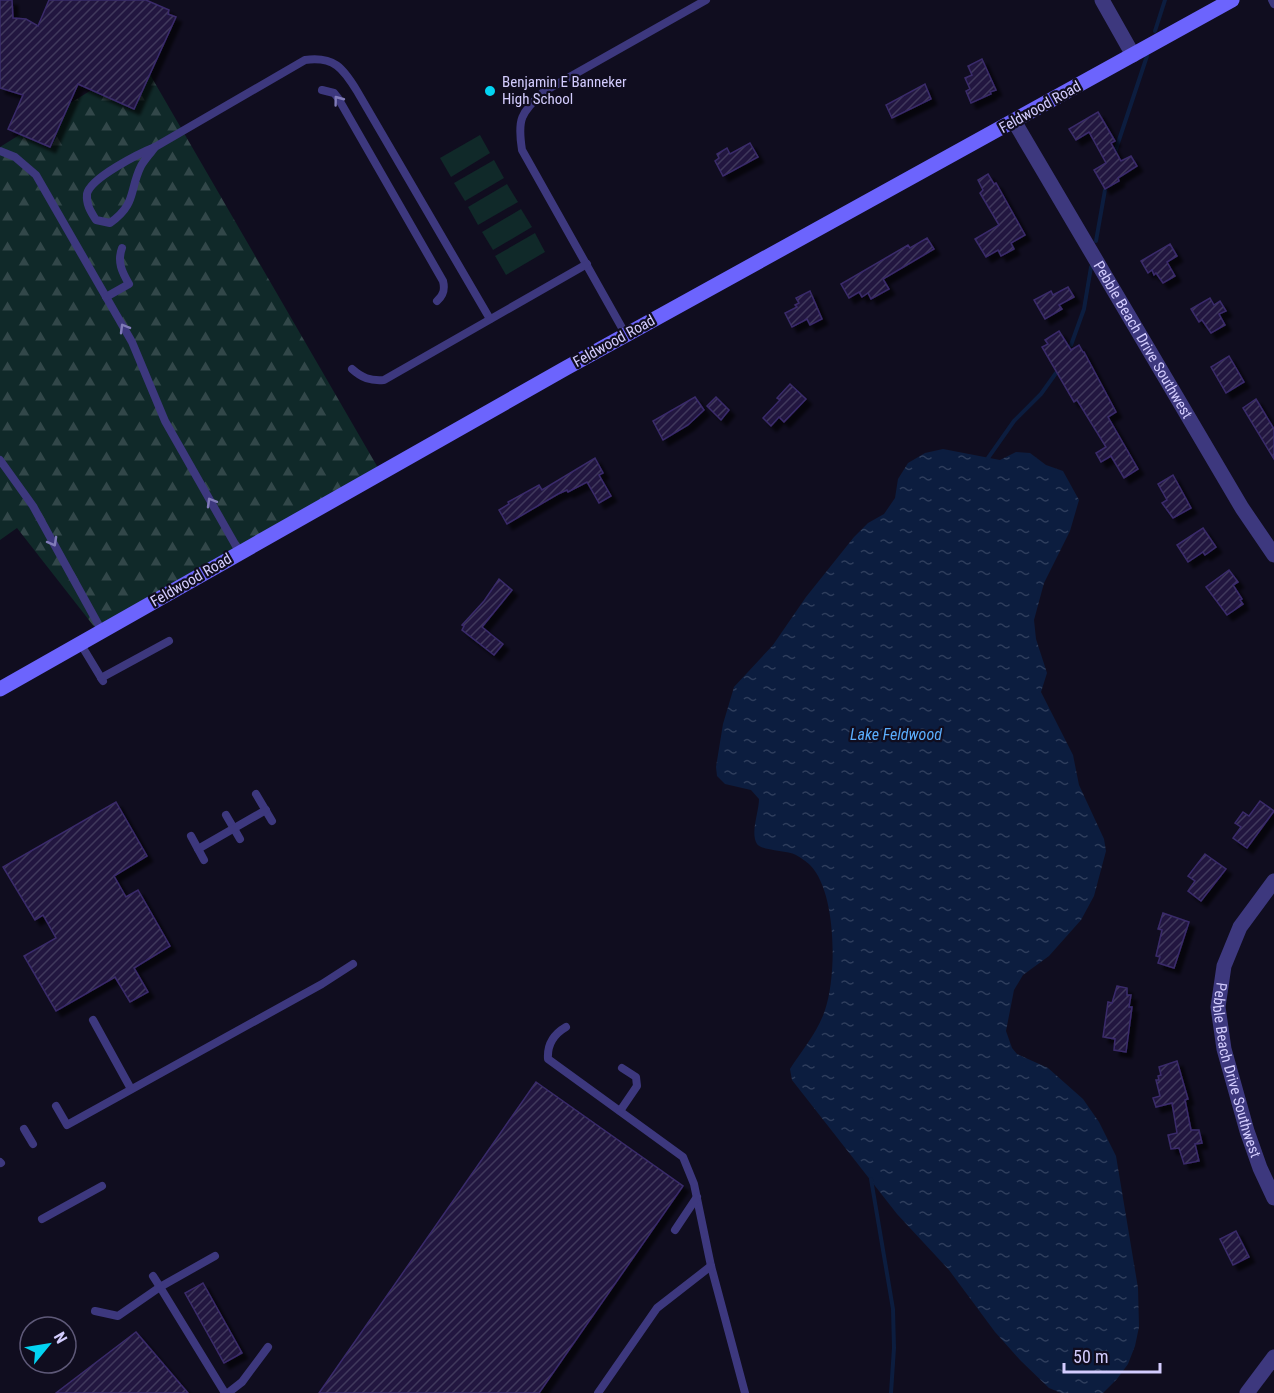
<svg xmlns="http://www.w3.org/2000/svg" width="1274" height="1393" viewBox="0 0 1274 1393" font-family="'Roboto Condensed',sans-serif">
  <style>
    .forest { fill: url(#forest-firs) }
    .park { fill: #102929 }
    .water { fill: url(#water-ripples) }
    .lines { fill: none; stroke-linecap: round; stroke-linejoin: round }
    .stream { stroke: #0c1d3f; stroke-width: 4 }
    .building { fill: url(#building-hatch); stroke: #3a2b6b; stroke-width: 1.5; filter: url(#shadow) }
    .lane { stroke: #3d387e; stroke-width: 8 }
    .street { stroke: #3d387e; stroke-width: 15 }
    .secondary { stroke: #6c64fd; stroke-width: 15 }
    .oneway { stroke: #807bb8 }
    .poi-dot { fill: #03d4f2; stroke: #100d1f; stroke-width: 2 }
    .labels { text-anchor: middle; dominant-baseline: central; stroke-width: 4.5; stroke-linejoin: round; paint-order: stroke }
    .poi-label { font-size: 15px; fill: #d3ccfe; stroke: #100d1f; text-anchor: start }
    .street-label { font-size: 15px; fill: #d3ccfe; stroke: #100d1f }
    .water-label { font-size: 16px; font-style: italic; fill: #5baefd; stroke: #100d1f }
  </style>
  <defs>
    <pattern id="forest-firs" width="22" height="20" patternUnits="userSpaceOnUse" patternTransform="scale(1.5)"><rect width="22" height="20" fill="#102929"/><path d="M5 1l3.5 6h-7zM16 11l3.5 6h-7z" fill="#324749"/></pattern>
    <pattern id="water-ripples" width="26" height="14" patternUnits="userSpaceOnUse" patternTransform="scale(1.5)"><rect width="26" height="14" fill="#0c1d3f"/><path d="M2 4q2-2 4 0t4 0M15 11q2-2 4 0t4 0" fill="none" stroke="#2e3d5c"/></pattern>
    <pattern id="building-hatch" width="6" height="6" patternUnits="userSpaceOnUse" patternTransform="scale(1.5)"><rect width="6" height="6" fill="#221940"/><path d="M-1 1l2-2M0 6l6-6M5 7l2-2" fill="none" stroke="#41395d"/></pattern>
    <filter id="shadow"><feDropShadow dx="5.5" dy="5.5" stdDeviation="1.5" flood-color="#0009"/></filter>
  </defs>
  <rect width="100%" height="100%" fill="#100d1f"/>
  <polygon class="forest" points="141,59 381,473 96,629 17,528 0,540 0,147"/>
  <g class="park">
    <polygon points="480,135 490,153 451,177 440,158"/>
    <polygon points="494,160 504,178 465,201 454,183"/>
    <polygon points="507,184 518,202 478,225 468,207"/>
    <polygon points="521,209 532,227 493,250 482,232"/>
    <polygon points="535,233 545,252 506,275 495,256"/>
  </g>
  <path class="water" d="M 943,449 L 1000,460 L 1016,452 L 1030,453 L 1046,465 L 1063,471 L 1079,500 L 1070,531 L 1044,583 L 1034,620 L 1036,639 L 1047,673 L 1041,692 L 1073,755 L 1079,785 L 1104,839 L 1106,851 L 1094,896 L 1081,920 L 1049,956 L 1023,975 L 1014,990 L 1006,1031 L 1012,1048 L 1017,1054 L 1048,1068 L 1083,1099 L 1099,1122 L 1116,1156 L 1138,1288 L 1139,1327 L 1135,1346 L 1128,1364 L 1117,1379 L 1103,1393 L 1061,1393 L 1049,1388 L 1021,1361 L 995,1332 L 949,1270 L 897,1214 L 792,1080 L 790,1069 C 802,1050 818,1032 825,1010 C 837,976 837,892 810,865 C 807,862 800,857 796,855 C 786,850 762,851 757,844 C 750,833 759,812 759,799 L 751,790 L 725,784 L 717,776 L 716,767 L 723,724 L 734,687 L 773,645 L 806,597 L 854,537 L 868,523 L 884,514 L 895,498 L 898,479 L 908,463 L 925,453 Z"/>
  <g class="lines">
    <g class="stream">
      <polyline points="1155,31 1165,0"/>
      <polyline points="1114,155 1147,56"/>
      <polyline points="1096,241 1105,190"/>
      <polyline points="1071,345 1084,309 1091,267"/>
      <polyline points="988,458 1014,421 1041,394 1056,373"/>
      <polyline points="871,1179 893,1309 894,1348 891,1393"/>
    </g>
  </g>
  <g class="building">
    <polygon points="0,0 12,0 13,18 26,19 38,26 49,0 146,0 169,10 168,14 176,17 134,109 78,84 50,147 8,129 23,95 0,88"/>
    <polygon points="982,59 996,90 990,92 991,94 971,103 966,91 970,89 965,78 972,75 968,66"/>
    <polygon points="925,84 931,99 892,118 886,105"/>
    <polygon points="1098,112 1115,141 1111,143 1121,161 1131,156 1137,166 1118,178 1119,181 1105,189 1094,170 1106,163 1089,132 1076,140 1069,129"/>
    <polygon points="750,143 758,157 723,176 715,161 719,158 717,154 727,148 730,154"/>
    <polygon points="988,174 994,184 996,183 1025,235 1011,243 1014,249 1001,256 998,250 986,257 975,239 999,225 980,193 983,190 978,180"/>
    <polygon points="927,238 934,249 883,279 889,289 871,299 868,293 862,297 859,292 849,298 841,284 908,245 910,248"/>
    <polygon points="1170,244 1177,256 1167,262 1175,276 1163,283 1156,273 1154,275 1152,270 1148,273 1141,261"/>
    <polygon points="1068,287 1074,297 1059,305 1062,309 1045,319 1034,300 1051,291 1053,295"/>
    <polygon points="810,291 822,319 810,325 807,319 792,327 785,313 797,307 795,305 799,303 796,298"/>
    <polygon points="1210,298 1214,305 1220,301 1226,311 1219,314 1225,325 1211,333 1202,320 1199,322 1191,309"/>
    <polygon points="1059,331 1071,350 1079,345 1083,352 1084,352 1116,412 1108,417 1138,469 1124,478 1111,456 1101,462 1096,453 1106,447 1077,400 1074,402 1042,347 1048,344 1045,340"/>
    <polygon points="1229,356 1244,382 1226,393 1211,367"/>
    <polygon points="790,384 806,399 784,422 779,417 771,426 763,418 780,400 777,398"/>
    <polygon points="695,397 704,410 688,425 663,440 653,421"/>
    <polygon points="716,397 729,410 721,420 707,406"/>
    <polygon points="1256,399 1274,429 1274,459 1243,408"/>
    <polygon points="595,458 603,473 599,475 611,496 599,503 587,482 568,492 567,490 558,494 507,524 499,510 509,504 508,502 539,485 542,490"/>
    <polygon points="1173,475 1191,508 1173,518 1162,503 1167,500 1158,484"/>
    <polygon points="1203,528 1216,547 1205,555 1203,552 1188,562 1177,545"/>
    <polygon points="1229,570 1238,582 1233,585 1242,599 1240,600 1243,604 1227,615 1206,587"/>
    <polygon points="499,579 512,590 482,627 503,644 494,655 462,630 464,626 462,625 484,601"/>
    <polygon points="1260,801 1274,811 1247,848 1233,838 1241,827 1235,823 1243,812 1249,816"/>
    <polygon points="116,802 147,856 114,876 126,897 138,890 170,946 134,968 148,992 130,1002 115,977 56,1011 24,956 56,938 43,915 35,920 3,867"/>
    <polygon points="1205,854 1226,869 1201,901 1188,891 1195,881 1188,876"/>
    <polygon points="1163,913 1189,922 1174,968 1158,963 1160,957 1156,956 1162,930 1158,929"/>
    <polygon points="1117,986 1127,988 1127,995 1131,995 1129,1007 1132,1007 1126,1052 1114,1050 1115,1039 1103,1037 1108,1002 1112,1003"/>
    <polygon points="1177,1061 1188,1099 1185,1100 1191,1130 1199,1130 1202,1143 1195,1144 1199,1161 1184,1164 1179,1148 1171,1149 1168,1135 1177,1133 1172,1103 1156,1107 1153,1098 1160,1096 1156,1080 1159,1080 1158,1076 1161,1075 1159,1067"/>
    <polygon points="536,1082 683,1186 539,1393 319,1393"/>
    <polygon points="1236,1231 1249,1257 1233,1265 1220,1239"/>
    <polygon points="203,1283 242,1353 224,1363 185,1293"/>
    <polygon points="136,1332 188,1393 56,1393"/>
  </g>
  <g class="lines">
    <g class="lane">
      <polyline points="1272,0 1274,4"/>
      <path d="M 322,90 L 334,93 L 338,98 L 443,281 C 445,289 444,295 437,301"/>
      <path d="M 155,147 L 305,60 C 334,56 343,68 357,91 L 490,319"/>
      <path d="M 155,147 C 151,153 145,159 141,166 C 129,190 137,204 110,223 L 96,220 C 91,212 86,205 87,194 C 90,178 140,153 155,147 Z"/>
      <polyline points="0,151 15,157 36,175 132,342 165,421 240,553"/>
      <path d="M 106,297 L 129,284 C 122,272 117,262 122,248"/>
      <path d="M 626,335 L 522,150 C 517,118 521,114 543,92 L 706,0"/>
      <path d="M 352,369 C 362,378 370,381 384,380 L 587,264"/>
      <polyline points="0,460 33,506 102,631"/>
      <polyline points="80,643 103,681"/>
      <polyline points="101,678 169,641"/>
      <polyline points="256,794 272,821"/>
      <polyline points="226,815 240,839"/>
      <polyline points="191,836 204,860"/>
      <polyline points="198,849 266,810"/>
      <polyline points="93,1020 131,1089"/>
      <path d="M 566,1027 C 554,1034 547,1045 548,1059 L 683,1157 L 694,1184 L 711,1266 L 745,1393"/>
      <polyline points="56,1106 67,1125 322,984 353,964"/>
      <polyline points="620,1111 637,1086 636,1077 622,1068"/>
      <polyline points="24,1129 33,1144"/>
      <polyline points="0,1162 1,1163"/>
      <polyline points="42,1219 102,1186"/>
      <polyline points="675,1230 697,1197"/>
      <polyline points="153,1276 160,1287 215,1256"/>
      <polyline points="95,1311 118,1316 160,1287 225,1393"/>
      <polyline points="228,1393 242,1382 268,1347"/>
      <polyline points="598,1393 657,1308 711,1266"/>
    </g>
    <g class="street">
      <polyline points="1102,0 1133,55"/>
      <path id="s1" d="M 1014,121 L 1242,508 L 1274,555"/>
      <path id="s2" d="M 1274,881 L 1240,927 L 1224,966 L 1218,1007 L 1224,1049 L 1247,1131 L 1260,1168 L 1274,1198"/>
      <polyline points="1247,1393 1274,1357"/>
    </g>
    <polyline class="secondary" points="0,689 566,368 1232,0"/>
  </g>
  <defs><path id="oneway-chevron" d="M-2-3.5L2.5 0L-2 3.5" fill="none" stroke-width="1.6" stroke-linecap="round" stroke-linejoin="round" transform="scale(1.5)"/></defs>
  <g class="oneway">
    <use href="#oneway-chevron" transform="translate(338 100) rotate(-127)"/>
    <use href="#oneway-chevron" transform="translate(124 328) rotate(-120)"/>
    <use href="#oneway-chevron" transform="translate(211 502) rotate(-120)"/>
    <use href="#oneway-chevron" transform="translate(53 542) rotate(61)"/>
  </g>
  <circle class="poi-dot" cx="490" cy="91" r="6"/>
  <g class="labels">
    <g class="poi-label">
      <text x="502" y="82">Benjamin E Banneker<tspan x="502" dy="17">High School</tspan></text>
    </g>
    <g class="street-label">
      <text transform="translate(1040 107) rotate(-29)">Feldwood Road</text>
      <text stroke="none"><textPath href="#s1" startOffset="254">Pebble Beach Drive Southwest</textPath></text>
      <text transform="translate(614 341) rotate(-29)">Feldwood Road</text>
      <text transform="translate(191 580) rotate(-30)">Feldwood Road</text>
      <text stroke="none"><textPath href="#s2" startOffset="206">Pebble Beach Drive Southwest</textPath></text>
    </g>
    <g class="water-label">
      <text x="896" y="734">Lake Feldwood</text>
    </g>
  </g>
  <g transform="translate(48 1345) rotate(60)"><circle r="28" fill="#100d1f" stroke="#5e5978" stroke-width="1.5"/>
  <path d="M0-4.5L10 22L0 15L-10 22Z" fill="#03d4f2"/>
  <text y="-9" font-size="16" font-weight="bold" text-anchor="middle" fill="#d3ccfe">N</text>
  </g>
  <path d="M1064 1363v9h96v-9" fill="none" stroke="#d3ccfe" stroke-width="3"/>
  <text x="1073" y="1363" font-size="18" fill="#d3ccfe" stroke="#100d1f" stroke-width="4.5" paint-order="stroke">50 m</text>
</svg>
